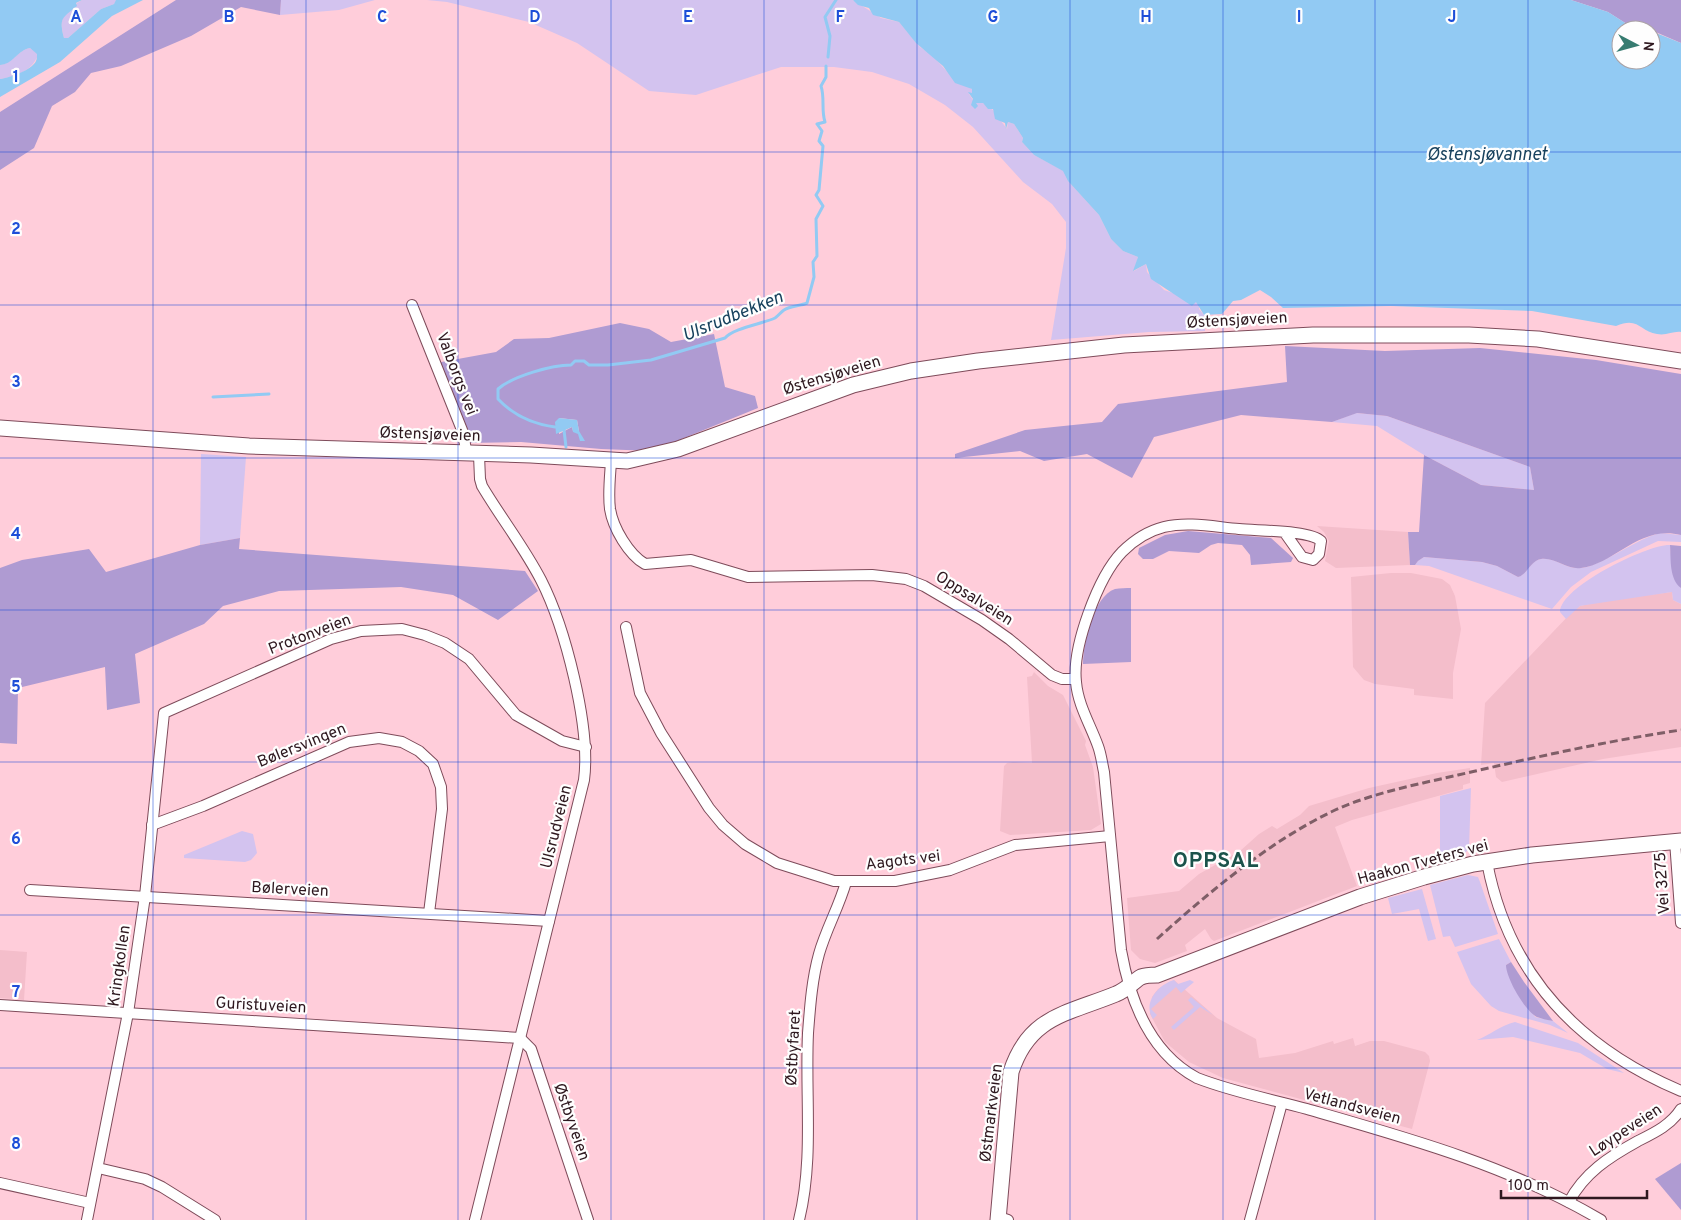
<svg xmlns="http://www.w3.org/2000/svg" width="1681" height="1220" viewBox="0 0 1681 1220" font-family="Overpass,sans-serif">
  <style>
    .built { fill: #f4becb }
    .green { fill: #d3c3ef }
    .forest { fill: #af9bd2; fill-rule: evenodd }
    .water { fill: #92caf3 }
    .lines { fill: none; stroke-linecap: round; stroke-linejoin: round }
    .stream { stroke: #92caf3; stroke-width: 3 }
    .street-casing { stroke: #7e4b5a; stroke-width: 12 }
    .secondary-casing { stroke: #7e4b5a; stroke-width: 17 }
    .street { stroke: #fff; stroke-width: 10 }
    .secondary { stroke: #fff; stroke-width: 15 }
    .rail { stroke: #7f5e67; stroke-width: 3; stroke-dasharray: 8 4; stroke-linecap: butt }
    .grid { fill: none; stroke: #1d4ed8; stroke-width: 1; stroke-opacity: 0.55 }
    .labels { text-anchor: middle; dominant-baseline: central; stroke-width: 4.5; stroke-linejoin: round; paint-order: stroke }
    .street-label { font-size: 16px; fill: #2e181f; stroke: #fefefe }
    .water-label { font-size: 18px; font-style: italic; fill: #17415d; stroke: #fefefe }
    .district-label { font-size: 21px; font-weight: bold; letter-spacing: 1px; fill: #1b534b; stroke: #fefefe }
    .grid-label { font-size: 16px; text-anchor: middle; font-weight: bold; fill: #1d4ed8; stroke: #fefefe; stroke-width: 4.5; stroke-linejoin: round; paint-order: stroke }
  </style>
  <rect width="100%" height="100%" fill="#ffcdda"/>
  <g class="built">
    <polygon points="1317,526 1408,532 1410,565 1336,568 1325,561 1329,541 1324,532"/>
    <polygon points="1391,573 1411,573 1442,579 1450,585 1455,596 1461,629 1453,673 1453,699 1414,695 1414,689 1375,684 1364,680 1353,667 1351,577"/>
    <polygon points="1672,592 1673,600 1681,604 1681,747 1603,759 1502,782 1496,777 1494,763 1481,765 1485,703 1572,612 1580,606 1607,600"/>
    <polygon points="1034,672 1048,686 1063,695 1086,741 1085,745 1093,767 1101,824 1091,830 1010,835 1000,831 1004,766 1007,763 1013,762 1032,763 1027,677 1032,676"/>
    <polygon points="1470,768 1470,783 1463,785 1463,789 1352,820 1335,827 1357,886 1214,941 1211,939 1205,929 1185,945 1187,951 1155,963 1140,959 1131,950 1127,898 1179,891 1199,874 1240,851 1259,834 1272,826 1277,829 1300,815 1309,806 1369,788 1437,773"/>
    <polygon points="0,950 27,952 24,1000 0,998"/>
    <polygon points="1174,980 1217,1018 1256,1039 1259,1058 1295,1053 1333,1041 1334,1044 1353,1038 1355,1046 1370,1041 1384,1041 1425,1052 1429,1056 1430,1061 1412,1129 1223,1078 1189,1062 1165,1042 1150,1014 1152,997 1158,989"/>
  </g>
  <g class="green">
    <path d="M 82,0 L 117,0 L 114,4 L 101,9 L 68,38 L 64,38 C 58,17 64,11 82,0 Z"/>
    <polygon points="281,0 375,0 339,10 280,15"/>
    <polygon points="427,0 853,0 881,18 899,22 920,47 932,55 951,76 972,89 972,93 969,94 975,103 983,103 989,109 992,109 1007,129 1008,122 1014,124 1023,138 1022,142 1034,155 1064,171 1070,183 1099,215 1111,239 1123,251 1138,257 1134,271 1146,264 1147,272 1164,290 1179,295 1192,306 1195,301 1199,303 1199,309 1204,315 1205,331 1149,332 1051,340 1066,248 1066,222 1052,204 1023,182 973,127 945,105 909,84 872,72 834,67 781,67 696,95 649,91 577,43 529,22 447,2"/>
    <path d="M 30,48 L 38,54 C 34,70 15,77 0,79 L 0,65 C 12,64 18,50 30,48 Z"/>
    <polygon points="1356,413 1387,416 1530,467 1534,490 1481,485 1424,455 1377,426 1332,422"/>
    <polygon points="201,454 246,457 240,538 200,545"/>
    <path d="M 1660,533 L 1681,535 L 1681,542 L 1658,541 L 1591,572 L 1571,587 L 1552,609 L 1429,566 L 1415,565 L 1418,561 L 1424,557 L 1482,562 L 1497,566 L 1518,577 C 1528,573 1530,561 1541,559 C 1558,556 1567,574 1590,566 C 1615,557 1635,540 1660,533 Z"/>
    <path d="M 1670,545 L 1673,575 L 1681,588 L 1681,604 L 1673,600 L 1672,592 L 1586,605 L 1580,606 L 1566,619 L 1560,612 C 1560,587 1648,544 1670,545 Z"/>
    <polygon points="1471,788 1469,849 1462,856 1440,861 1440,796"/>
    <polygon points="242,831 253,834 257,853 251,860 245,862 184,858 184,855"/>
    <polygon points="1468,875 1478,877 1480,882 1498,934 1455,947 1450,936 1443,937 1430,885"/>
    <polygon points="1422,889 1436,939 1428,941 1419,909 1392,914 1388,898"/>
    <polygon points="1499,939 1511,962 1506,965 1535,1017 1553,1021 1568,1033 1550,1025 1499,1011 1491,1006 1471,984 1457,952"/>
    <path d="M 1174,980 L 1178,984 L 1190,980 L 1194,982 L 1181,993 L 1176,987 L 1151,1009 L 1157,1015 L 1153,1019 C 1142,1003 1159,984 1174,980 Z"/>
    <polygon points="1191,997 1213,1015 1200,1007 1174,1030 1171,1027 1194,1007 1188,1000"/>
    <path d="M 1515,1022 L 1578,1043 L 1624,1073 L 1607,1069 L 1580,1053 L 1513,1037 L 1477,1040 C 1490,1035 1501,1025 1515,1022 Z"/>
  </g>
  <g class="forest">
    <polygon points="176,0 281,0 280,15 241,7 191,36 121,66 91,73 75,92 52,106 34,148 0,170 0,112"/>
    <polygon points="1571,0 1681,0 1681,43 1651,30 1630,26 1608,12"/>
    <path d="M 620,323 L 649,329 L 671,342 L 714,334 L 725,387 L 755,396 L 758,408 L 652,451 L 601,449 L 521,442 L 468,443 L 436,363 L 496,352 L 514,339 L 549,338 ZM 559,418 L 577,420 L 579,431 L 573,431 L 572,427 L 559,434 Z"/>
    <path d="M 1285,346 L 1385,351 L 1480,348 L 1596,360 L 1681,374 L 1681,535 C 1638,525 1616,564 1581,568 C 1567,570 1555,557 1541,559 C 1530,561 1528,574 1518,577 L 1497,566 L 1482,562 L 1424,557 L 1418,561 L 1415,565 L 1410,565 L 1408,532 L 1419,532 L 1424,455 L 1481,485 L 1534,490 L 1530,467 L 1387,416 L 1357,413 L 1332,422 L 1241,415 L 1154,437 L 1132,478 L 1087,454 L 1044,461 L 1020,451 L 955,458 L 955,454 L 1025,430 L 1102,422 L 1118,404 L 1287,382 Z"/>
    <polygon points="1188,531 1271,538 1293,558 1291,562 1251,565 1250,555 1242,545 1218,543 1211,545 1199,553 1169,551 1153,559 1143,559 1138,554 1139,548 1165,535"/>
    <polygon points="240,538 239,549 525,571 538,591 498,620 453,595 401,587 279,591 223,606 204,624 135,654 140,703 107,710 105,667 18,688 17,744 0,743 0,568 22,560 89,549 106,572 200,545"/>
    <path d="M 1670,545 L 1681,546 L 1681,588 C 1669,579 1671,559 1670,545 Z"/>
    <path d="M 1131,588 L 1131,662 L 1083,664 C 1083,645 1093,596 1115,589 C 1120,588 1126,588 1131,588 Z"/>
    <path d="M 1511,962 L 1524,982 L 1553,1021 C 1548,1020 1542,1019 1537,1017 C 1525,1011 1506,978 1506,965 Z"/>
    <polygon points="1681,1163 1681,1210 1655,1179"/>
  </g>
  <g class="water">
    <path d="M 0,0 L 82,0 L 76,3 L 77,6 C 62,18 59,18 64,38 L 68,38 L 101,9 L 114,4 L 116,0 L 143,0 L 112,16 L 60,62 L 0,97 L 0,79 C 9,78 32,70 36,61 C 37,59 37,56 37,54 L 30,48 C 18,50 12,65 0,65 Z"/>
    <path d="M 853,0 L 1571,0 L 1608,12 L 1630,26 L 1649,30 L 1621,30 L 1621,60 L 1651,60 L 1651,31 L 1681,43 L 1681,332 C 1673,331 1666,336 1657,334 C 1640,332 1639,316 1616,326 L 1532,311 L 1391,306 L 1283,308 L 1271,297 L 1260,290 L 1241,300 L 1233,301 L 1222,314 L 1204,315 L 1196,302 L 1192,306 L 1151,279 L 1146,264 L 1133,271 L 1138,257 L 1123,251 L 1111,239 L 1099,215 L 1068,181 L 1063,171 L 1034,155 L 1022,142 L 1023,138 L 1014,124 L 1008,122 L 1006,129 L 1005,123 L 995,119 L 993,109 L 988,109 L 983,103 L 976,103 L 978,106 L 975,109 L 971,105 L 973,99 L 968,92 L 972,93 L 972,89 L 955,83 L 943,66 L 916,43 L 899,22 L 873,15 L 869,8 L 858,5 Z"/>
    <polygon points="559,418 577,420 579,431 585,441 580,441 578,434 573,432 572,427 556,434 555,422"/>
  </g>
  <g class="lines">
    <g class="stream">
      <polyline points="828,57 830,36 825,17 836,0"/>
      <polyline points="213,397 269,394"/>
      <path d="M 555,427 C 532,424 514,416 498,399 L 498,389 C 513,376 552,365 571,365 L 575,361 L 584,361 L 589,365 L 608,365 L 651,360 L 725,338 C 734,328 762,324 775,318 C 778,316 781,312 784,310 C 790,306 800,306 807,303 L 814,277 L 813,262 L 817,256 L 816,219 L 823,206 L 816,195 L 819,190 L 823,146 L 819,141 L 822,131 L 817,124 L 825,122 C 821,110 825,98 821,86 L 826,77 L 826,66"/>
      <polyline points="564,430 566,447"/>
    </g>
    <defs>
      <g id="street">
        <polyline points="412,305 462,430 467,454"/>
        <path d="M 611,462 C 610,477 608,494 610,509 C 613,528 629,555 645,564 L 691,560 L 748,577 L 872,575 L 906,579 L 924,586 L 982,620 L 1009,639 L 1052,675 L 1062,679 L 1075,679"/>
        <path d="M 1285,533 L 1302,557 L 1313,560 L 1319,554 L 1321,541 C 1310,530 1257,531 1239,529 C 1215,527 1188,521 1164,527 C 1148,531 1133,541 1122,552 C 1098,577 1072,647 1076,682 C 1078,705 1090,724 1098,746 C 1101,754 1102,763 1104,772 L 1121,950 C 1130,1001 1150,1053 1197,1078 C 1233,1092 1270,1099 1307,1109 C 1408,1138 1510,1166 1601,1220"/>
        <polyline points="626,627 640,693 661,733 709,808 723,825 745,844 777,863 834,881 895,881 950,870 1015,845 1110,836"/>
        <polyline points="152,825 203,806 349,742 379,738 402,742 419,751 433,764 441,787 442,809 429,913"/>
        <polyline points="1675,841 1681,923"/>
        <path d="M 1487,862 C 1508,974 1577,1047 1681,1091"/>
        <polyline points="30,890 549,921"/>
        <polyline points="0,1005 520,1038 531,1049 588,1220"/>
        <polyline points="98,1168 145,1179 162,1187 215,1220"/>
        <polyline points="0,1183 90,1203"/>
        <path d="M 1569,1202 C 1584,1173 1609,1157 1638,1141 C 1654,1133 1671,1125 1681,1109"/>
        <polyline points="999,1217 1008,1220"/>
        <polyline points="87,1220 128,1013 145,896 164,713 331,639 361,631 402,629 425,635 445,643 469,659 516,715 562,741 586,747"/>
        <path d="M 475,1220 L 584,780 C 591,727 565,627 541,580 C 524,547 501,518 482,486 L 480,479 L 479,455"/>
        <path d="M 799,1220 C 814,1159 805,1095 808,1033 C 810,1007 812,979 819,954 C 826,929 839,907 846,882"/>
        <polyline points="1250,1220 1282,1103"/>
      </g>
      <g id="secondary">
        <polyline points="0,428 249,446 531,455 627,461 678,449 853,385 911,371 978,361 1124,345 1313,335 1469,335 1538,339 1681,361"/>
        <path d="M 998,1220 L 1011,1072 C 1029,1016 1067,1014 1116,994 C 1127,990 1135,980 1141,977 C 1146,975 1152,975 1157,975 L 1360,897 L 1424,877 L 1473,864 L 1532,855 L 1681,841"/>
      </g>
    </defs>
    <use href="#street" class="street-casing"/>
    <use href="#secondary" class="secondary-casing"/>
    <use href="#street" class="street"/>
    <use href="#secondary" class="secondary"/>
    <path class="rail" d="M 1157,939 C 1208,893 1269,842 1331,812 C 1371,793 1415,785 1458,775 C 1532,758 1606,741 1681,730"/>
  </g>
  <path class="grid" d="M 153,0 L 153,1220M 306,0 L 306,1220M 458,0 L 458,1220M 611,0 L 611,1220M 764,0 L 764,1220M 917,0 L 917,1220M 1070,0 L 1070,1220M 1223,0 L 1223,1220M 1375,0 L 1375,1220M 1528,0 L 1528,1220M 0,152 L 1681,152M 0,305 L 1681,305M 0,458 L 1681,458M 0,610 L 1681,610M 0,762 L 1681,762M 0,915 L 1681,915M 0,1068 L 1681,1068"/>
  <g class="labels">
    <g class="street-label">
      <text transform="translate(1237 321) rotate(-3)">Østensjøveien</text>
      <text transform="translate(456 374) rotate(69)">Valborgs vei</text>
      <text transform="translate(832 376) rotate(-17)">Østensjøveien</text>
      <text transform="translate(430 435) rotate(2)">Østensjøveien</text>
      <text transform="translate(974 599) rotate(32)">Oppsalveien</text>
      <text transform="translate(310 635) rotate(-21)">Protonveien</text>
      <text transform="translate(302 746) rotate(-22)">Bølersvingen</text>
      <text transform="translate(557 827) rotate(-76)">Ulsrudveien</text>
      <text transform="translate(903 861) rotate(-7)">Aagots vei</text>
      <text transform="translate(1423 863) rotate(-15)">Haakon Tveters vei</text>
      <text transform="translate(1663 883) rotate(-94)">Vei 3275</text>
      <text transform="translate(290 890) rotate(3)">Bølerveien</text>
      <text transform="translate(120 966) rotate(-82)">Kringkollen</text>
      <text transform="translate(261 1006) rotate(3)">Guristuveien</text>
      <text transform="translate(794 1048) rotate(-87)">Østbyfaret</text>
      <text transform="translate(1352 1107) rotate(15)">Vetlandsveien</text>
      <text transform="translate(992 1113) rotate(-83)">Østmarkveien</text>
      <text transform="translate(571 1122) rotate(71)">Østbyveien</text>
      <text transform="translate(1626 1131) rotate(-33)">Løypeveien</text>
    </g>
    <g class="water-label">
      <text x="1487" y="155">Østensjøvannet</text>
      <text transform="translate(733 317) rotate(-22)">Ulsrudbekken</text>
    </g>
    <g class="district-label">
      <text x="1216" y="861">OPPSAL</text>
    </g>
  </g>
  <g class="grid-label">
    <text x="76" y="22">A</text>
    <text x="229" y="22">B</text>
    <text x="382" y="22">C</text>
    <text x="535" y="22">D</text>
    <text x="688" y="22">E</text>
    <text x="840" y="22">F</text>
    <text x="993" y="22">G</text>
    <text x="1146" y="22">H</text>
    <text x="1299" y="22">I</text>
    <text x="1452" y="22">J</text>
    <text x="16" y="82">1</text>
    <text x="16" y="234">2</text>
    <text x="16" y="387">3</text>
    <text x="16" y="539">4</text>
    <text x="16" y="692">5</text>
    <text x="16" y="844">6</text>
    <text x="16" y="997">7</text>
    <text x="16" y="1149">8</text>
  </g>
  <g transform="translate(1636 45) rotate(96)"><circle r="24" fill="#fefefe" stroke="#aba2a5"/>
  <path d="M0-4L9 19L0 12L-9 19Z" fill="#377c71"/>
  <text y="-8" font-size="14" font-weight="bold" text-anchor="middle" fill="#2e181f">N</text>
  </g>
  <path d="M1501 1190v8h146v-8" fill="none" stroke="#2e181f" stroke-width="2.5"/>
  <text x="1508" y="1190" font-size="15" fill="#2e181f" stroke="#fefefe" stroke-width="4" paint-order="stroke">100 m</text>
</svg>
